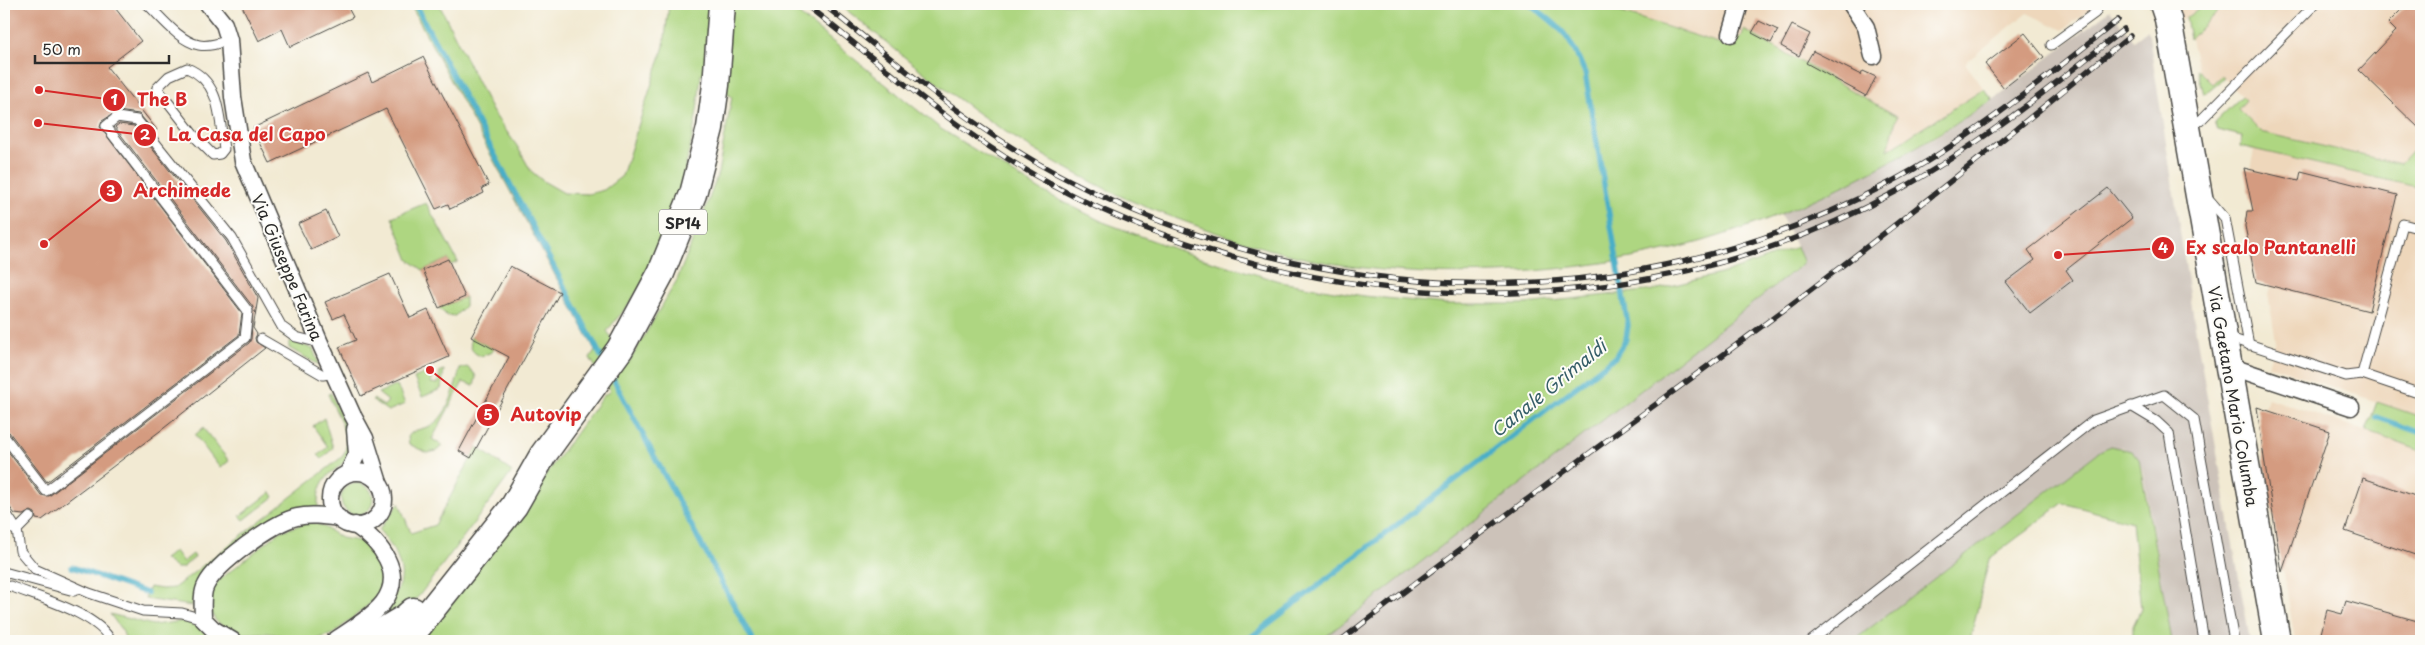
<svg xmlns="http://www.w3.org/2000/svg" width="2425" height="645" viewBox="0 0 2425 645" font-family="'Playpen Sans',sans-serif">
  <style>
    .built { fill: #eed7bb }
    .industrial { fill: #ccc2b9 }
    .green { fill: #aed681; stroke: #6c8056; fill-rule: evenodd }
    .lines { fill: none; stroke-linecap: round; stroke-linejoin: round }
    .stream { stroke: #48aec7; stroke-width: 5.5 }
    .building { fill: #d49b80 }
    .lane-casing { stroke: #494844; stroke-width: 11 }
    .street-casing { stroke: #494844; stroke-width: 19 }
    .primary-casing { stroke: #494844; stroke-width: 29 }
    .lane { stroke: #fff; stroke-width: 9 }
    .street { stroke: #fff; stroke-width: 16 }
    .primary { stroke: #fff; stroke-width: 26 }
    .rail-casing { stroke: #2b2b2b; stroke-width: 5.5 }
    .rail { stroke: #fdfcf7; stroke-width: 4; stroke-dasharray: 11; stroke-linecap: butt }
    .labels { text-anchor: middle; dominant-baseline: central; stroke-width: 4; stroke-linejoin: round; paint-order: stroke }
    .shield { fill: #fdfcf7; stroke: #6a6a68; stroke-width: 1 }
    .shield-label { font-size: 15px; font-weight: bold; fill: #2b2b2b }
    .street-label { font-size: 16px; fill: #2b2b2b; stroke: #fdfcf7 }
    .water-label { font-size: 18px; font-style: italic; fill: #375f69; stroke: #fdfcf7 }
    .leader { fill: none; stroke: #d62828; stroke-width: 2 }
    .callout-dot { fill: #d62828; stroke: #fdfcf7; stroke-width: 2 }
    .mark-label { font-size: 15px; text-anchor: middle; font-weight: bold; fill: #fff }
    .callout-label { font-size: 18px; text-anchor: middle; font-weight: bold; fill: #d62828; stroke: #fdfcf7; stroke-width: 4; stroke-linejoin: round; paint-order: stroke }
  </style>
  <rect width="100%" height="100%" fill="#fdfcf7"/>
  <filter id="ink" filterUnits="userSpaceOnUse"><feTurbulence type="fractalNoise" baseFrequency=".02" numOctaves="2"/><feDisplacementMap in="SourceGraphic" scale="10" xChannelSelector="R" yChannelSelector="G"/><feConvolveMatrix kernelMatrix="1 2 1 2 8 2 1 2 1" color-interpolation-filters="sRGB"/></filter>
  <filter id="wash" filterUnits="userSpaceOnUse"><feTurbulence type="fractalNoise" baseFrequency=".0096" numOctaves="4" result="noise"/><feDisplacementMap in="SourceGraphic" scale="20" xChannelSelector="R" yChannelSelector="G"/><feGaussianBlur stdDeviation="1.12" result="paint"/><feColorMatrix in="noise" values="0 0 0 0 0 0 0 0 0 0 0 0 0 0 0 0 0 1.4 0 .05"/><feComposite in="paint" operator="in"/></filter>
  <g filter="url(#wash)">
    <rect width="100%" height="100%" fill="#f2ead3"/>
    <g class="built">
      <polygon points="1594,4 2093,4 2089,10 2063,30 2027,13 1965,63 1984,89 1887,150 1744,30 1742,37 1725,45"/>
      <polygon points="2172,4 2421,4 2421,641 2295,641 2257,407 2264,409 2268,398 2366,431 2377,402 2268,365 2276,341 2268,294 2272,288 2256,282 2245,226 2247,211 2252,211 2245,173 2250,169 2254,150 2240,146 2242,136 2217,130 2214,123 2242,96 2224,78 2204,94 2186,18 2179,21"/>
    </g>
    <polygon class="industrial" points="2110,10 2134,41 2148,30 2198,345 2250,641 2172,641 2143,472 2139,459 2132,451 2121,447 2100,451 1853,641 1320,641 1804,263 1780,213 1849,183 1934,138 1993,100"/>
    <g class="green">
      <path d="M 410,4 L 439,4 L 492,111 L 517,146 L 531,171 L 543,181 L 564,193 L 588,194 L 604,190 L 622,176 L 664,46 L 669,4 L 786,4 L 941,129 L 1042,191 L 1103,222 L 1197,257 L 1286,283 L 1364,296 L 1447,304 L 1525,304 L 1654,290 L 1728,272 L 1797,247 L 1804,263 L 1320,641 L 418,641 L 526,502 L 603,396 L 610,391 L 590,358 L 595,350 ZM 701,74 L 732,97 L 718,173 L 708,202 L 677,280 L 629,362 L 607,331 C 616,319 627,308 635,295 C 672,235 696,143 701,74 Z"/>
      <path d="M 839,4 L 1594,4 L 1725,45 L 1742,37 L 1744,30 L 1897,116 L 1888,150 L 1984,89 L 1993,100 C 1903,158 1806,211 1703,241 C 1579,277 1421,285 1295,256 C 1258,247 1222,235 1186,222 C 1156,211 1126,200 1098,185 C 1065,168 1031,149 1000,128 C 943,91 892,46 839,4 Z"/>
      <polygon points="2204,4 2225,4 2190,39 2186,18"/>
      <polygon points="2197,69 2212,84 2221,76 2224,78 2204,94"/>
      <polygon points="2242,96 2246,100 2238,109 2261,132 2400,164 2415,148 2421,153 2421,188 2240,146 2242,136 2217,130 2214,123"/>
      <polygon points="426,203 458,262 451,265 448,259 423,270 409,260 392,217"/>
      <polygon points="465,297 465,306 455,316 446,315 439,308"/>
      <path d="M 471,337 L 494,349 L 492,352 L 481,356 C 471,353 469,346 471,337 Z"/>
      <polygon points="292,341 313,349 319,365 289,348 289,343"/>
      <path d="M 467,367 L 474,373 L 476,377 L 474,386 L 463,382 L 432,439 L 442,445 L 437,451 L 427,453 L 409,444 L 408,437 C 414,427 427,430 435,423 C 450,411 455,386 460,369 Z"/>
      <polygon points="432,370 431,383 438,384 440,371 444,370 441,389 422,397 414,378"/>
      <polygon points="397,385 405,404 388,411 372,400 373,399 384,406 388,401 378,393"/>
      <path d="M 331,393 C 338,410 352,432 349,452 C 346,472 316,468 318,507 L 295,509 L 273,517 L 211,565 L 199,577 L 192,606 L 145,599 L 149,587 L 162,589 L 174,588 L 342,457 C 355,441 334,409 328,394 Z"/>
      <polygon points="2377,402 2421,417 2421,451 2366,431"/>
      <polygon points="324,418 333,448 322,459 318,455 328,447 313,426"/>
      <polygon points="203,428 229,461 220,468 195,435"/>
      <polygon points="2110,446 2132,451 2139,459 2172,641 2133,641 2133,626 2141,609 2132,522 2063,503 1989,559 1970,641 1853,641 2100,451"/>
      <path d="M 477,447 L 512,472 L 419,596 L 408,606 L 355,641 L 348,641 C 362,627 387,606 397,590 C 410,571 391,544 379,530 L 399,503 L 411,533 L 435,525 Z"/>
      <circle cx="357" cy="499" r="16"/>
      <polygon points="271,492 274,497 244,520 240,516"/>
      <polygon points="310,522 321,525 341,538 365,542 375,553 383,570 384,577 379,594 372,602 333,634 313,640 266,633 237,634 230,632 215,620 209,604 210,593 218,581 281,531"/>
      <polygon points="175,551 183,562 193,554 195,557 182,568 176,568 164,559"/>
      <polygon points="110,614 153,625 184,621 198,627 215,641 126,641 123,632"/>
    </g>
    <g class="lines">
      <g class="stream">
        <polyline points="415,4 603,360"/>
        <polyline points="611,375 753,641"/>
        <polyline points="2376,417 2421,433"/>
        <polyline points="72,567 147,593"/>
        <path d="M 1246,641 L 1615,357 L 1626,339 L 1628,325 L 1585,73 C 1570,36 1562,27 1529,4"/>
      </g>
    </g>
    <g id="blocks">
      <g class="building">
        <polygon points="4,4 112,4 141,41 107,67 157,130 155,132 139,114 118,111 102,121 100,127 242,313 239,335 47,482 9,432 4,430"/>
        <polygon points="241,4 346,4 353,17 290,47 282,29 259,41"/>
        <polygon points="2407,4 2415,4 2421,10 2421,130 2359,70 2396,31 2388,23"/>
        <polygon points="1759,21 1778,30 1771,43 1752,33"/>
        <polygon points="1792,25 1810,34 1799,56 1781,46"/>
        <polygon points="2025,33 2044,57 2004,88 1985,64"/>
        <polygon points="1813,51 1861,75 1863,71 1876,77 1866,96 1806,63"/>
        <polygon points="423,57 489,185 482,188 484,193 450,209 448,204 436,209 386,109 270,163 253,128 368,73 372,82"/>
        <polygon points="119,124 134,126 226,241 258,298 253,328 257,334 255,338 256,342 265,348 164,428 42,520 36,519 35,513 31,511 23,515 15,514 4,500 4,446 41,495 49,496 249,343 251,339 253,307 115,127"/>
        <polygon points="2244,168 2299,181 2301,171 2397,195 2369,311 2256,282 2245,226 2247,211 2253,211"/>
        <polygon points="2108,188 2132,218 2066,270 2073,280 2030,313 2006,282 2035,260 2028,250"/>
        <polygon points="326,211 338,237 311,250 298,224"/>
        <polygon points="448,259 465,297 439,308 423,270"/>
        <polygon points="510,266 560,292 471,458 459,451 509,357 471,337"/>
        <polygon points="390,274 410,318 428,310 449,357 361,396 339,347 356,340 344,314 333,319 325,302"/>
        <polygon points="2257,407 2330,431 2282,572 2264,458"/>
        <polygon points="2363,478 2421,498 2421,557 2345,531"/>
        <polygon points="2346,601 2421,622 2421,641 2319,641 2327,610 2342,614"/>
      </g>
    </g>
  </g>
  <g filter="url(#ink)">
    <use href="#blocks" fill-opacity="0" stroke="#494844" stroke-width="1"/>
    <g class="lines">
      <defs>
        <g id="lane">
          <path d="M 147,4 C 161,17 179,41 199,45 C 209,47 220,43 229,40"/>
          <polyline points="2051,45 2095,13 2100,4"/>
          <path d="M 187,68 C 221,82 219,117 224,149 L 220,154 L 213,155 L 196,138 L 157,88 L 169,76 Z"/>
          <polyline points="2189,124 2200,121 2315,4"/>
          <polyline points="2207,197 2225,218 2249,345"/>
          <polyline points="2227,337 2346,376 2362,374 2421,394"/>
          <polyline points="261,339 323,375 334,373"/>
          <polyline points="2362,374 2403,224 2421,229"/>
          <polyline points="2131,406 2156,421 2169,433 2204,641"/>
          <polyline points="4,436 46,491 245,338 248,311 106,126 117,117 137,120 232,238 282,327 296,337 320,343"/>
          <polyline points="4,510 17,530 20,551 35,569 89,593 143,611 182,613 203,619"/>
          <polyline points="4,527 17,530"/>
          <polyline points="17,530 30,517"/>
          <polyline points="4,572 74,591"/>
          <path d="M 4,588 L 10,586 C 39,598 97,613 111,641"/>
          <polyline points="1811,641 2094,420 2164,395 2194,419 2234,641"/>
        </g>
        <g id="street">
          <polyline points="208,4 224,24 229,40 233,97 243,161 320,343 352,414 365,438 379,483"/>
          <polyline points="1851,4 1866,27 1873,56"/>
          <polyline points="1731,34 1740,4"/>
          <polyline points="2229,366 2351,407"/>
          <circle cx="357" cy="499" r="27"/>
          <polyline points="348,473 357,454 355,429"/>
          <path d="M 233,641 L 213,629 L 203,619 C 203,608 201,594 206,585 C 216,564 274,522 297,517 C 311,514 324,516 339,518"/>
          <path d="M 334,641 C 350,630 371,618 383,603 C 406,573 380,542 355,525"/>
        </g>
        <g id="primary">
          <polyline points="2163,4 2168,19 2277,641"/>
          <polyline points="366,641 405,618 413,611"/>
          <polyline points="398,641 417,628 514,506 543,455 620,349 661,273 693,194 710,128 716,85 722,4"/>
        </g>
      </defs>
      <use href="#lane" class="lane-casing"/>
      <use href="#street" class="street-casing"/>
      <use href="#primary" class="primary-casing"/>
      <use href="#lane" class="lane"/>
      <use href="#street" class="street"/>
      <use href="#primary" class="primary"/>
      <defs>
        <g id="rail">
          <path d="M 805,4 C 885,67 964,138 1054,186 C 1312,322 1638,334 1897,191 C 1979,146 2051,87 2124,29"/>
          <path d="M 823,4 C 900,65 975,132 1063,177 C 1323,313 1627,323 1889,183 C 1972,139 2044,79 2118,20"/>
          <path d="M 1340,641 C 1485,528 1634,421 1781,312 C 1900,223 2016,130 2130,36"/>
        </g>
      </defs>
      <use href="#rail" class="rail-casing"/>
      <use href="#rail" class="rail"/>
    </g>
  </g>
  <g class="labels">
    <rect class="shield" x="659" y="209.5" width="48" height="25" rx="4"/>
    <g class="shield-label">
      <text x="683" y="222">SP14</text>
    </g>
    <g class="street-label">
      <text transform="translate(288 267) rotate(67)">Via Giuseppe Farina</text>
      <text transform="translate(2234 396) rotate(80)">Via Gaetano Mario Columba</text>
    </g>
    <g class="water-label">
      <text transform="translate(1548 388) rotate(-39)">Canale Grimaldi</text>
    </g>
  </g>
  <path class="leader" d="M39 90L114 100M38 123L145 135M44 244L111 191M2058 255L2163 248M430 370L488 415"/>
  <g class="callout-dot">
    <circle cx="39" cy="90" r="5"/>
    <circle cx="38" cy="123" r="5"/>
    <circle cx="44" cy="244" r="5"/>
    <circle cx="2058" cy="255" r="5"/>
    <circle cx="430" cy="370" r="5"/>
    <circle cx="114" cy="100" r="12"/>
    <circle cx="145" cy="135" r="12"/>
    <circle cx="111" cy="191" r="12"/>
    <circle cx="2163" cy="248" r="12"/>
    <circle cx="488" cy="415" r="12"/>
  </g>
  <g class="mark-label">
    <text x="114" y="105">1</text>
    <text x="145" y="140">2</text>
    <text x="111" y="196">3</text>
    <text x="2163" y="253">4</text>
    <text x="488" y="420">5</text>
  </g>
  <g class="callout-label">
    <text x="162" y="106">The B</text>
    <text x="247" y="141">La Casa del Capo</text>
    <text x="182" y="197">Archimede</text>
    <text x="2271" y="254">Ex scalo Pantanelli</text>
    <text x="546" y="421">Autovip</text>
  </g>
  <rect width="2425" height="645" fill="none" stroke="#fdfcf7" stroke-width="20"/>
  <path d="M35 55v8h134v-8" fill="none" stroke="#2b2b2b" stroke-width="2.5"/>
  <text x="42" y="55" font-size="15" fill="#2b2b2b" stroke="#fdfcf7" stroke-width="4" paint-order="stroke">50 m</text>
</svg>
